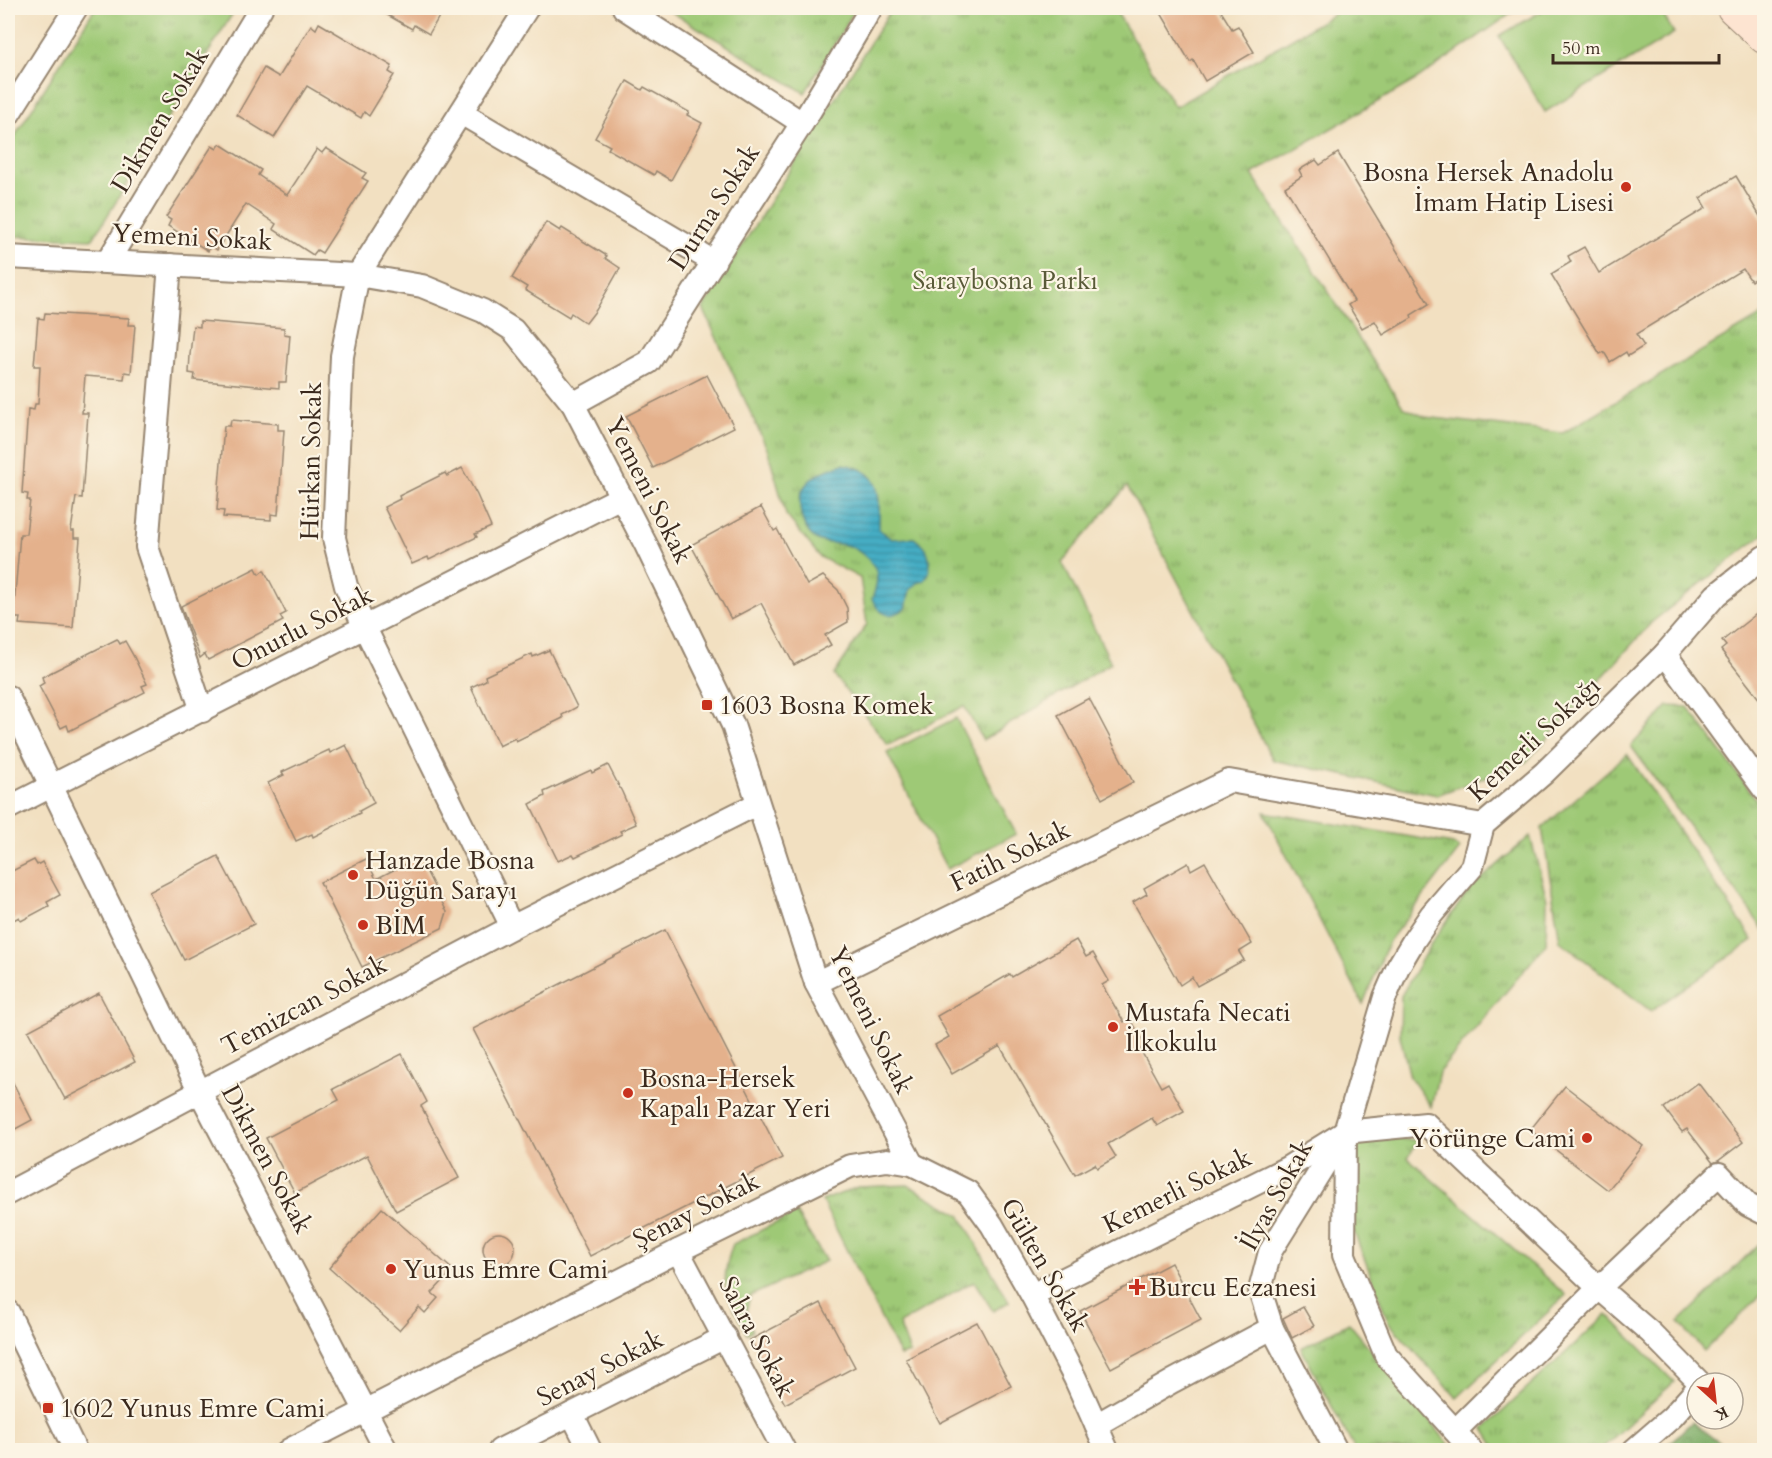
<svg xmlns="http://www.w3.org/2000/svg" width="1772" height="1458" viewBox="0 0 1772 1458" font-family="Cardo,serif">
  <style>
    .grass { fill: url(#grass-tufts); stroke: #6c7a4a; stroke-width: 1.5 }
    .forest { fill: url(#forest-crowns); stroke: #5c6c42; stroke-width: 1.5 }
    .pitch { fill: #9ec976; stroke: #6c7a4a; stroke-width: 1.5 }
    .water { fill: url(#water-rules); stroke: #406c71; stroke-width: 1.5 }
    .building { fill: #e4b18c }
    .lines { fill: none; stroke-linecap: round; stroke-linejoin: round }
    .street-casing { stroke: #968570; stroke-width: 26 }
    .secondary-casing { stroke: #968570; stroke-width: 34 }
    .street { stroke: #fff; stroke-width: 22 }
    .secondary { stroke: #fde4d1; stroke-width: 32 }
    .poi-dot { fill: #c8321e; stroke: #fcf5e5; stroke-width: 2 }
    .labels { text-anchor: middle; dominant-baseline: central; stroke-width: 4.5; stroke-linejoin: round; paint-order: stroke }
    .street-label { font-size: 26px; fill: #3b2a1e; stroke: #fcf5e5 }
    .poi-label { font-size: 26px; fill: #3b2a1e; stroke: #fcf5e5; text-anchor: start }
    .park-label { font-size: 26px; fill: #595a38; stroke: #fcf5e5 }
  </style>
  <defs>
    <pattern id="grass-tufts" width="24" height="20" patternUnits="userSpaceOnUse" patternTransform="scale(1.5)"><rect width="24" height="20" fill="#9ec976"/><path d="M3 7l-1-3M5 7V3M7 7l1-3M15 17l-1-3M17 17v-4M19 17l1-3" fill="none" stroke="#82a360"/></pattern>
    <pattern id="forest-crowns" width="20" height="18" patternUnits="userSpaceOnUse" patternTransform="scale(1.5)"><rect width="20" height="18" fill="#7ead67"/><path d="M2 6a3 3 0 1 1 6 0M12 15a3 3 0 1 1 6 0" fill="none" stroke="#688d54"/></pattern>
    <pattern id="water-rules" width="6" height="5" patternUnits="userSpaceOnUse" patternTransform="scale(1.5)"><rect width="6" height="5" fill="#45adc4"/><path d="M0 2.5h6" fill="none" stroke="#3b8d9f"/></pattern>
  </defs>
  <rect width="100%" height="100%" fill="#fcf5e5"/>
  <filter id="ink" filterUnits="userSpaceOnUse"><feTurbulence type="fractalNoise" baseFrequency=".0167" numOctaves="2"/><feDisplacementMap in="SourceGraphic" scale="12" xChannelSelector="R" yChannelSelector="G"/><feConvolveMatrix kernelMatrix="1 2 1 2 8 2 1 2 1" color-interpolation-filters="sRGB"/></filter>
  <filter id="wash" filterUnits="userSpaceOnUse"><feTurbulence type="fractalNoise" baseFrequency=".008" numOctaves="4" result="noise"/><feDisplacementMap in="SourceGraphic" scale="24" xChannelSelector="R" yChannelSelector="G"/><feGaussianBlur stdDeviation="1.35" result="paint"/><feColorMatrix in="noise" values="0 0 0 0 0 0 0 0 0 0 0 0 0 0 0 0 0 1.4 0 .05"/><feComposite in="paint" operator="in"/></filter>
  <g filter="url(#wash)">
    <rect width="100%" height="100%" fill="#f2e0c1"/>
    <g class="grass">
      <polygon points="95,8 236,8 93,239 8,236 8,147"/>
      <polygon points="665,8 856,8 805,93"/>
      <polygon points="892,8 1114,8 1175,107 1344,8 1519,8 1419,78 1252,174 1403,407 1425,417 1563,433 1764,314 1764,534 1652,622 1526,762 1437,795 1273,760 1127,486 1062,562 1111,663 983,740 964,706 888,745 834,675 867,624 860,578 820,557 786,515 768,451 703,308"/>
      <polygon points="1668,706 1688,707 1764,810 1763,929 1631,746"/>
      <polygon points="1627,754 1753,940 1651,1011 1560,941 1542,828"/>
      <polygon points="1264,812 1453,844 1460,849 1389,941 1363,1004"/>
      <polygon points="1530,836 1547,899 1546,944 1439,1072 1431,1107 1410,1077 1400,1036 1401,996 1430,945 1469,890"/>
      <polygon points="1362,1138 1418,1140 1408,1158 1566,1295 1457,1398 1389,1323 1351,1224 1350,1148"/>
      <polygon points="908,1185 960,1215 1009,1302 993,1311 974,1281 899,1324 910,1353 900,1356 822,1201 858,1187"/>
      <path d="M 796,1213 L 826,1261 L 750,1296 L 746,1311 L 752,1331 L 747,1334 C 728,1295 717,1287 733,1244 Z"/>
      <polygon points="1758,1245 1764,1253 1764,1292 1704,1351 1679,1322"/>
      <polygon points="1607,1314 1674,1382 1600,1450 1497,1450 1484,1429"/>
      <polygon points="1349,1323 1452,1448 1454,1450 1355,1450 1301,1348"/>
    </g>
    <polygon class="forest" points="1692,1422 1729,1450 1662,1450"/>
    <g class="pitch">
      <polygon points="1547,8 1659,8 1674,33 1545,112 1499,36"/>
      <polygon points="956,718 1016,834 947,869 887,753"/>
    </g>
    <path class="water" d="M 843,464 C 884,471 879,496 879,529 L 891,539 L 914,538 L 926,548 L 930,561 L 929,573 L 924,581 L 917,583 L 910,590 L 906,608 C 891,619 881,617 872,599 C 875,591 879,580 876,571 C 873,561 856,547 845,545 C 833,542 825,545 814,538 C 806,531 803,524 801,514 C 794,483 818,472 843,464 Z"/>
    <g id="blocks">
      <g class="building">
        <polygon points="375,8 444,8 429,34 414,25 412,29"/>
        <polygon points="1158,8 1219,8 1232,29 1238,26 1254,52 1205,81 1193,60 1190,62"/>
        <polygon points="319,23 392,66 389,72 394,75 369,116 364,112 361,118 307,86 274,138 237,115 264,68 279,77 311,25 316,29"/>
        <polygon points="627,81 642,90 644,87 689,112 687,115 702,123 671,180 656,171 654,175 608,149 610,146 595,138"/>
        <polygon points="220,144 261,170 258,175 287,195 317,149 322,153 326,148 366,173 362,178 368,181 322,253 317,250 313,255 273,229 276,224 246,204 217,250 211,246 208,251 168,226 171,220 166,217 212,146 217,149"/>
        <polygon points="1338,153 1429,304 1411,315 1412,318 1383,335 1375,321 1362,328 1348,305 1354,301 1285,187 1302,176 1299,170 1316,160 1320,165"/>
        <polygon points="1736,176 1764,223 1764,273 1751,281 1743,269 1636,334 1644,346 1628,356 1626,352 1610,362 1604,352 1600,354 1551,274 1571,262 1568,256 1584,247 1599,273 1706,208 1700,198"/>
        <polygon points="546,222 560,231 562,228 607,256 605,258 620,268 596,310 586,323 571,313 569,317 525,290 527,287 512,278"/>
        <polygon points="45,313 129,318 128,325 135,325 131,373 125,372 124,379 85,376 82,413 88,413 82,498 76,497 71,531 74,531 74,538 80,538 73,628 19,624 20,618 13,618 20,534 26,534 30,500 27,500 28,494 22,493 28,409 34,410 35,404 38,404 40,366 34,366 38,318 44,319"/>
        <polygon points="200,321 284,328 284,334 290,335 286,382 279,382 279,388 194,380 195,374 189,373 190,355 193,326 200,327"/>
        <polygon points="707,375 734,427 653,468 626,416"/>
        <polygon points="231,420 278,424 278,430 284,430 278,515 271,514 271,520 223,517 224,511 217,510 224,426 230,426"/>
        <polygon points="462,468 477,495 491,527 475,534 477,537 429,560 428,557 412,564 384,507 400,499 399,496 445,473 447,476"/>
        <polygon points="761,507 774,531 777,529 807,585 823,576 838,590 847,608 848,622 825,635 831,645 794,665 761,603 731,619 691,545"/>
        <polygon points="256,568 259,574 264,570 273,587 286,613 280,616 283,621 208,660 205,654 200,658 181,606"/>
        <polygon points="1764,608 1764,705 1721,650 1726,646 1722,641"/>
        <polygon points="117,639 120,644 125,641 134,657 147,684 142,686 145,692 69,731 67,725 61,728 39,686 44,683 42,677"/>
        <polygon points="549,650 577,707 562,715 563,718 516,741 515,738 499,746 471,687 486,680 485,676 532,654 533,657"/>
        <polygon points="1089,698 1133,782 1102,799 1058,715"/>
        <polygon points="346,745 374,803 359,811 360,813 313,837 312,834 296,841 268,783 284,775 282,772 329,750 330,753"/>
        <polygon points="608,765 622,792 636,824 620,831 622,834 575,857 573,854 558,861 530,804 545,796 544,792 591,770 592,773"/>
        <polygon points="218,856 254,924 184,960 149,892"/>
        <polygon points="419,857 447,912 442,928 362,967 320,882 366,859 376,879"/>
        <polygon points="34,860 37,865 42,862 60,895 47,902 49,906 21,921 19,917 8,923 8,873"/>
        <polygon points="1205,862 1252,944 1239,952 1244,960 1197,986 1192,977 1180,985 1133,902 1147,894 1144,888 1188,863 1191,870"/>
        <polygon points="665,930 782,1158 590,1256 473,1029"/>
        <polygon points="1076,940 1086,957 1093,953 1109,981 1102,985 1124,1022 1130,1018 1146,1046 1140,1049 1161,1087 1168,1083 1184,1111 1157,1126 1152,1118 1108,1144 1116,1157 1097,1168 1095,1164 1075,1175 1000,1046 952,1074 935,1045 949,1037 937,1016 1010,974 1012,977"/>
        <polygon points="99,993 135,1062 65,1099 28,1031"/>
        <polygon points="402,1054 427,1102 421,1106 459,1178 396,1211 367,1155 295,1193 266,1138 339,1100 333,1089"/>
        <polygon points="8,1073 32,1120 8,1133"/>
        <polygon points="1698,1083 1743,1142 1718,1161 1713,1163 1687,1129 1682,1132 1664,1108"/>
        <polygon points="1565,1086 1643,1146 1608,1190 1530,1130"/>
        <polygon points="382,1208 453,1270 432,1293 438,1298 425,1313 419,1307 399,1330 329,1268"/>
        <circle cx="499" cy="1249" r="16"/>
        <polygon points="1171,1263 1201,1320 1111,1368 1080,1311"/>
        <polygon points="821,1303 855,1367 785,1404 750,1340"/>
        <polygon points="1303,1307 1314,1326 1292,1338 1283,1318"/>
        <polygon points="977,1322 1011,1386 940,1423 906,1359"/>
      </g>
    </g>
  </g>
  <g filter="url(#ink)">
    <use href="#blocks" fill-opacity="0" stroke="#968570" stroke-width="1.5"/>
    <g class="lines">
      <defs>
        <g id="street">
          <polyline points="624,8 802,123"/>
          <polyline points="461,113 714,262"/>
          <polyline points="8,115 76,8"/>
          <polyline points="8,257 358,275 422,286 483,311 513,330 573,404 646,545 733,725 816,983 912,1164"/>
          <polyline points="108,261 261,8"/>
          <polyline points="170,265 147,547 202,711"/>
          <polyline points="573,404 649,362 808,114 871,8"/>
          <polyline points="1665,654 1764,789"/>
          <polyline points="8,697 200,1092 386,1450"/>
          <polyline points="8,808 621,497"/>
          <polyline points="512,927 365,628 346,586 334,538 342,356 358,275 527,8"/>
          <polyline points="816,983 1229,781 1483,825"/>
          <polyline points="8,1193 512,927 757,804"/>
          <polyline points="678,1251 784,1450"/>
          <polyline points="1032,1295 1287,1168 1345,1132 1426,1124 1599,1288 1651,1333 1700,1383"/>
          <polyline points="8,1312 75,1450"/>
          <polyline points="572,1414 590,1450"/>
          <polyline points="1096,1425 1107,1450"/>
          <polyline points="1455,1431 1599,1288 1719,1174 1748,1205 1764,1213"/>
          <polyline points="289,1450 678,1251 850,1166 887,1160 912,1164 968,1192 992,1225 1032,1295 1075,1378 1096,1425 1173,1381 1272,1328"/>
          <polyline points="500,1450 725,1337"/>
          <polyline points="1336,1450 1272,1328 1260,1290 1270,1252 1341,1138"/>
          <polyline points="1471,1450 1455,1431 1386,1355 1344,1255 1345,1132 1385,997 1398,967 1414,940 1431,915 1472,867 1483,825 1544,773 1665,654 1716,595 1764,557"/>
          <polyline points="1634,1450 1672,1417 1697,1389"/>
        </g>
        <polyline id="secondary" points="1733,8 1764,37"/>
      </defs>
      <use href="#street" class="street-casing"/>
      <use href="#secondary" class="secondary-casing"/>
      <use href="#street" class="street"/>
      <use href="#secondary" class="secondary"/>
    </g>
  </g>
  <g class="poi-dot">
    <circle cx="1626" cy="187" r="6"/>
    <rect x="701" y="699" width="12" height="12" rx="3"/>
    <circle cx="353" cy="875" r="6"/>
    <circle cx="363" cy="925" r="6"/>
    <circle cx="1113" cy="1027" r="6"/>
    <circle cx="628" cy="1093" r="6"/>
    <circle cx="1587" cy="1138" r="6"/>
    <circle cx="391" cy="1269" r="6"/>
    <path d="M1134 1278h6v6h6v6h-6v6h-6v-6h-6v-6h6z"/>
    <rect x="42" y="1402" width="12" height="12" rx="3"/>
  </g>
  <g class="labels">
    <g class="street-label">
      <text transform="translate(160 120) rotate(-59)">Dikmen Sokak</text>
      <text transform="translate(714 207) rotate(-57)">Durna Sokak</text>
      <text transform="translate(192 237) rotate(3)">Yemeni Sokak</text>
      <text transform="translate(311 461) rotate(-89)">Hürkan Sokak</text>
      <text transform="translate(649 490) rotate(63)">Yemeni Sokak</text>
      <text transform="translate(302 628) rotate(-27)">Onurlu Sokak</text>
      <text transform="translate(1534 739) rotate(-43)">Kemerli Sokağı</text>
      <text transform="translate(1010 856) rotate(-26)">Fatih Sokak</text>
      <text transform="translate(304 1005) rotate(-28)">Temizcan Sokak</text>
      <text transform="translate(871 1020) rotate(64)">Yemeni Sokak</text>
      <text transform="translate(267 1159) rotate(62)">Dikmen Sokak</text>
      <text transform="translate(1177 1191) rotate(-26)">Kemerli Sokak</text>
      <text transform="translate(1276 1195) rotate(-61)">İlyas Sokak</text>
      <text transform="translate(696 1210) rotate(-27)">Şenay Sokak</text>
      <text transform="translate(1045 1265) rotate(60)">Gülten Sokak</text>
      <text transform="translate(757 1337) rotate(62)">Sahra Sokak</text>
      <text transform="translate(600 1368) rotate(-27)">Senay Sokak</text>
    </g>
    <g class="poi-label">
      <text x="1614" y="172" text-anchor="end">Bosna Hersek Anadolu<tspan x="1614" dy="30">İmam Hatip Lisesi</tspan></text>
      <text x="719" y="705">1603 Bosna Komek</text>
      <text x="365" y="860">Hanzade Bosna<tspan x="365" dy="30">Düğün Sarayı</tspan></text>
      <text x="375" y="925">BİM</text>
      <text x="1125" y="1012">Mustafa Necati<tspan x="1125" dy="30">İlkokulu</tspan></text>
      <text x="640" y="1078">Bosna-Hersek<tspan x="640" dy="30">Kapalı Pazar Yeri</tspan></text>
      <text x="1575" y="1138" text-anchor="end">Yörünge Cami</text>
      <text x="403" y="1269">Yunus Emre Cami</text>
      <text x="1149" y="1287">Burcu Eczanesi</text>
      <text x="60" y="1408">1602 Yunus Emre Cami</text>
    </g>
    <g class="park-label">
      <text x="1005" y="280">Saraybosna Parkı</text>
    </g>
  </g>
  <rect width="1772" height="1458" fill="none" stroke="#fcf5e5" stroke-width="30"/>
  <g transform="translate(1715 1401) rotate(153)"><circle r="28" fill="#fcf5e5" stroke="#afa495" stroke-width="1.5"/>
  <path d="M0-4.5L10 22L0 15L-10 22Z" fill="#c8321e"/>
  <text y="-9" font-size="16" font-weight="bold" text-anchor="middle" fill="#3b2a1e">K</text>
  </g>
  <path d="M1553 54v9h166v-9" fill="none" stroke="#3b2a1e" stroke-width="3"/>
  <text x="1562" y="54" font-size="18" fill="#3b2a1e" stroke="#fcf5e5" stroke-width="4.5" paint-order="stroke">50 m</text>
</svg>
